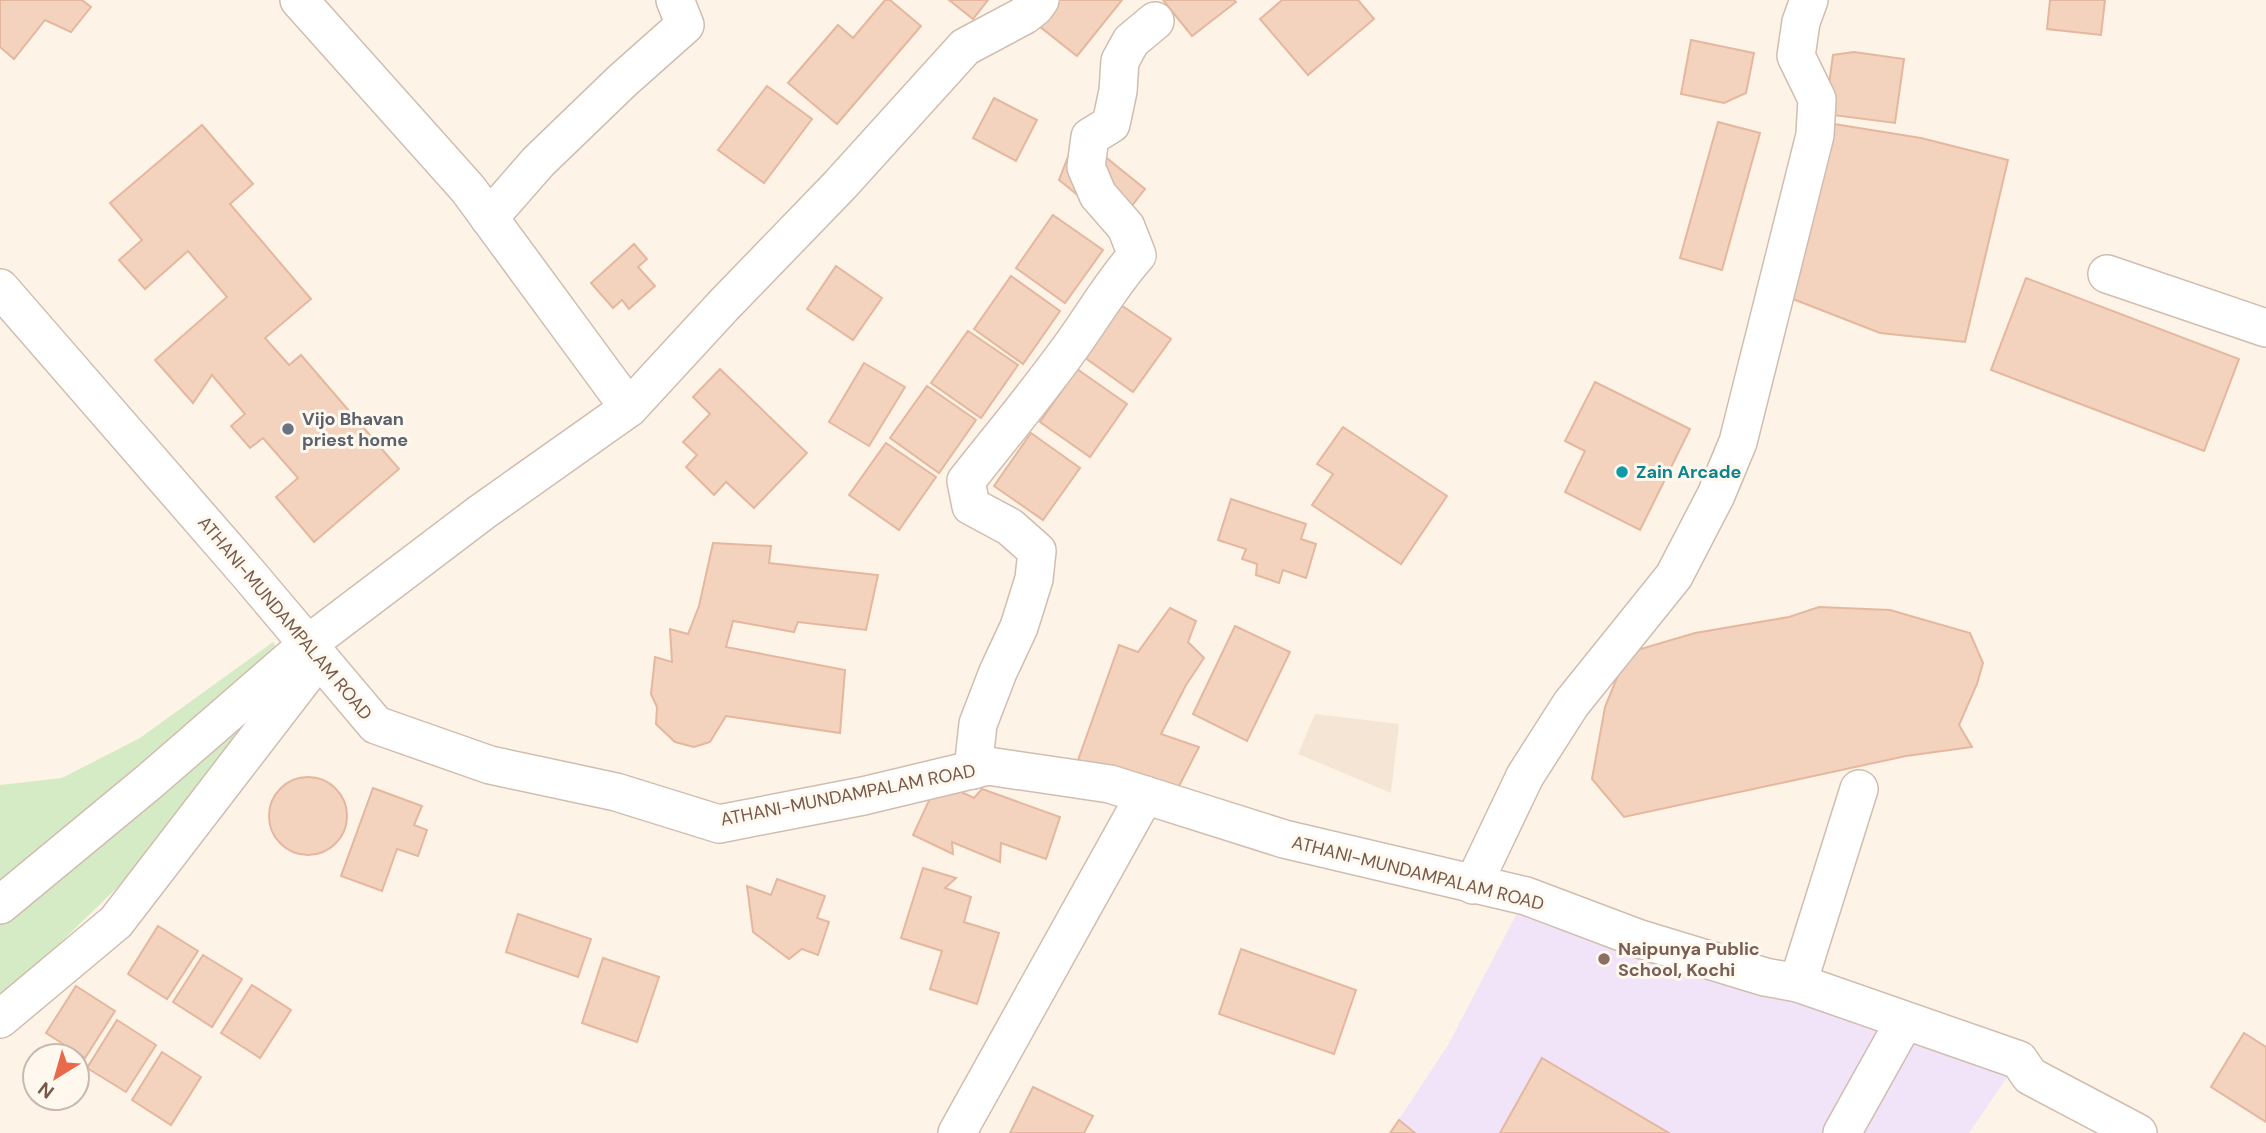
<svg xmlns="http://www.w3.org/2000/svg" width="2266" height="1133" viewBox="0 0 2266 1133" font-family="'DM Sans',sans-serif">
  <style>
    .residential { fill: #f5e5d5 }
    .education { fill: #f1e4f9 }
    .green { fill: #d5ebc5 }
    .building { fill: #f3d2be; stroke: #e5b79e; stroke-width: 2 }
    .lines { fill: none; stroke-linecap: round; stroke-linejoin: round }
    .minor-casing { stroke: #d1bdaf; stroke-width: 40 }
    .minor { stroke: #fff; stroke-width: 37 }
    .worship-dot { fill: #6b7280; stroke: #fff8ee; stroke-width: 2.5 }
    .culture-dot { fill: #0f9aa8; stroke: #fff8ee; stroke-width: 2.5 }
    .education-dot { fill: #8d6e63; stroke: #fff8ee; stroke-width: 2.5 }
    .labels { text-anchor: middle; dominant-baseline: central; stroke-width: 6; stroke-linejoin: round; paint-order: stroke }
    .worship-label { font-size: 18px; font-weight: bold; fill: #5b616d; stroke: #fff8ee; text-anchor: start }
    .culture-label { font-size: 18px; font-weight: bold; fill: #0d838f; stroke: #fff8ee; text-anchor: start }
    .street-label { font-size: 18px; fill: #77594b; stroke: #fff8ee }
    .education-label { font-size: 18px; font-weight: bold; fill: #785e54; stroke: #fff8ee; text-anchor: start }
  </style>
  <rect width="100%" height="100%" fill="#fdf4e7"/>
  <polygon class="residential" points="1315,714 1399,724 1391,793 1298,754"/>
  <polygon class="education" points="1526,896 2019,1060 1969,1133 1390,1133 1448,1045"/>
  <polygon class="green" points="273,642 294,679 158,848 0,1001 0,785 62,778 140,738"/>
  <g class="building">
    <polygon points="0,0 82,0 91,7 71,32 45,20 14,59 0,47"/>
    <polygon points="885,0 890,0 921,26 837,124 788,83 838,25 853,38"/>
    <polygon points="949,0 988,0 973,19"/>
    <polygon points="1037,0 1122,0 1077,56 1025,15"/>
    <polygon points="1163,0 1234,0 1236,2 1192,36"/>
    <polygon points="1282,0 1358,0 1374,19 1308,75 1260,19"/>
    <polygon points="2050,0 2105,0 2101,35 2047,29"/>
    <polygon points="1691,40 1754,53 1746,93 1724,103 1681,94"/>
    <polygon points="1854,52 1904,59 1895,123 1825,114 1833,55"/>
    <polygon points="767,86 812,119 764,183 718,150"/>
    <polygon points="994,98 1037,120 1016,161 973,138"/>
    <polygon points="1718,122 1760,133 1722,270 1680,258"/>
    <polygon points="1828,123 1921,138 2008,160 1965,342 1880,333 1793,299"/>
    <polygon points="202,125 253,184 230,204 311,299 265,338 289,365 301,355 399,469 314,542 276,497 298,478 263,438 250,448 231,426 245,414 212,375 193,403 155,360 227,297 188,251 145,289 119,260 142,240 110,203"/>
    <polygon points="1077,134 1145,189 1116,226 1059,180"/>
    <polygon points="1053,215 1103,250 1065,303 1016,268"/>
    <polygon points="634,244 647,259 638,267 655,286 629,309 622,300 613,308 591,283"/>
    <polygon points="836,266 882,298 853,340 807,309"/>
    <polygon points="1011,276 1060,311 1023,364 974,329"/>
    <polygon points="2026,278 2239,359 2204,451 1991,370"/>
    <polygon points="1121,305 1171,339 1133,392 1084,357"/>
    <polygon points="968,331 1018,365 981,418 931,383"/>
    <polygon points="864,363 905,387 869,446 829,422"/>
    <polygon points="720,369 807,453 754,508 726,482 714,495 686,467 697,455 683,442 710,414 693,397"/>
    <polygon points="1077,369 1127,404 1090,457 1040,422"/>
    <polygon points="1595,382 1690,429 1640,530 1565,492 1585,451 1565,441"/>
    <polygon points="927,386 976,420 939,473 890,438"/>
    <polygon points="1343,427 1447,496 1401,564 1312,505 1333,474 1317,464"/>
    <polygon points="1031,433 1080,468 1043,520 994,486"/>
    <polygon points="886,443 936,477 899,530 849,495"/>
    <polygon points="1231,499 1306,524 1301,539 1316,544 1306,578 1283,570 1279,583 1256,575 1257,564 1242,559 1246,549 1218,540"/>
    <polygon points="713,543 771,546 769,563 878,575 866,630 798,622 794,632 733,621 726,647 845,670 840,733 726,716 710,742 694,747 675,742 656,724 657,707 651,694 655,657 672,662 670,629 688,634 699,606"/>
    <polygon points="1819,607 1890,610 1970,633 1983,663 1977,684 1959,725 1972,747 1906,756 1624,817 1592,779 1605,707 1627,653 1695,633 1789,617"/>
    <polygon points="1170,608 1196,621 1188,642 1204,658 1186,685 1161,734 1199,747 1178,788 1077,763 1119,645 1138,652"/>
    <polygon points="1235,626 1290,652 1247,741 1193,714"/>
    <circle cx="308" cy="816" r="39"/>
    <polygon points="938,781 974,798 982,789 1060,817 1046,859 1001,843 1000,862 952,842 953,854 913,835"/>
    <polygon points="373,788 422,806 414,825 427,830 418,856 397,849 382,891 341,876"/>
    <polygon points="923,868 956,878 945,888 971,897 964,922 999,933 977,1004 930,989 942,951 901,938"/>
    <polygon points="777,879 825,896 817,918 829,922 818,955 802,949 789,959 753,932 747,886 771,895"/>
    <polygon points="518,914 591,939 578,977 506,952"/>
    <polygon points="158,926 198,951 167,999 128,974"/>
    <polygon points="1241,949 1356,990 1334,1054 1219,1014"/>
    <polygon points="203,955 242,979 212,1027 173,1002"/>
    <polygon points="603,958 659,977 637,1042 582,1023"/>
    <polygon points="252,985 291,1010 260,1058 221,1033"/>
    <polygon points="76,986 115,1011 85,1058 46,1033"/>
    <polygon points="117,1020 156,1045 126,1092 87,1068"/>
    <polygon points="2244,1033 2266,1047 2266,1122 2211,1087"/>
    <polygon points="162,1052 201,1077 171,1125 132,1100"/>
    <polygon points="1542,1058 1669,1133 1500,1133"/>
    <polygon points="1033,1087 1093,1116 1084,1133 1010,1133"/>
    <polygon points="1399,1120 1415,1133 1390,1133"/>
  </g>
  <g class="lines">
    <defs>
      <g id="minor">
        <polyline points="299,0 468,189 629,408"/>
        <polyline points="489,218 538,162 622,81 685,25 675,0"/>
        <polyline points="2107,274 2266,328"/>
        <polyline points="0,288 246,571 376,725 490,765 616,792 719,824 863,796 988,766 1110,784 1284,839 1526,896 1640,939 1765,977 1798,983 2019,1060 2030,1076 2138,1133"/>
        <path d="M 973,770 L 978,724 L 998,672 L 1019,627 L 1034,579 L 1037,551 L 1010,527 L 971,506 L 966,481 C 1000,438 1035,396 1067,352 C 1091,320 1110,285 1137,255 L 1126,227 L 1098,195 L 1086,167 L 1090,137 L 1111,124 L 1118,91 L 1120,61 L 1131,41 L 1155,21"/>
        <polyline points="1473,885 1525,776 1571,704 1674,576 1716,495 1738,442 1815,135 1817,99 1796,56 1801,22 1809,0"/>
        <polyline points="0,905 150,781 308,644 482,512 629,408 723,306 840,185 965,47 1025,15 1035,7 1040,0"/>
        <polyline points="1798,983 1859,789"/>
        <polyline points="0,1019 116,922 319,658"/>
        <polyline points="957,1133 1145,795"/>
        <polyline points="1842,1133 1904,1022"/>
      </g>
    </defs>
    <use href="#minor" class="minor-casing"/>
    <use href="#minor" class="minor"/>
  </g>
  <circle class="worship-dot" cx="288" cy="429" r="7"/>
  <circle class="culture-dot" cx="1622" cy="472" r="7"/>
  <circle class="education-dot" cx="1604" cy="959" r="7"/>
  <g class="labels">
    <g class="worship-label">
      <text x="302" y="419">Vijo Bhavan<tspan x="302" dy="21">priest home</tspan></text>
    </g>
    <g class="culture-label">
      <text x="1636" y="472">Zain Arcade</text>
    </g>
    <g class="street-label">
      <text transform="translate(285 618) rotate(50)">ATHANI-MUNDAMPALAM ROAD</text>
      <text transform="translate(848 795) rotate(-11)">ATHANI-MUNDAMPALAM ROAD</text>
      <text transform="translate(1418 873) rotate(14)">ATHANI-MUNDAMPALAM ROAD</text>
    </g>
    <g class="education-label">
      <text x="1618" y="949">Naipunya Public<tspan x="1618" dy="21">School, Kochi</tspan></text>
    </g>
  </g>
  <g transform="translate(56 1077) rotate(217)"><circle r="33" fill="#fff8ee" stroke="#c9b8ad" stroke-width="2"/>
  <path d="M0-5L12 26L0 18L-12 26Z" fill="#e86a4b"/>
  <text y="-10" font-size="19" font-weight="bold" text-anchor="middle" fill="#77594b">N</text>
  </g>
</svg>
